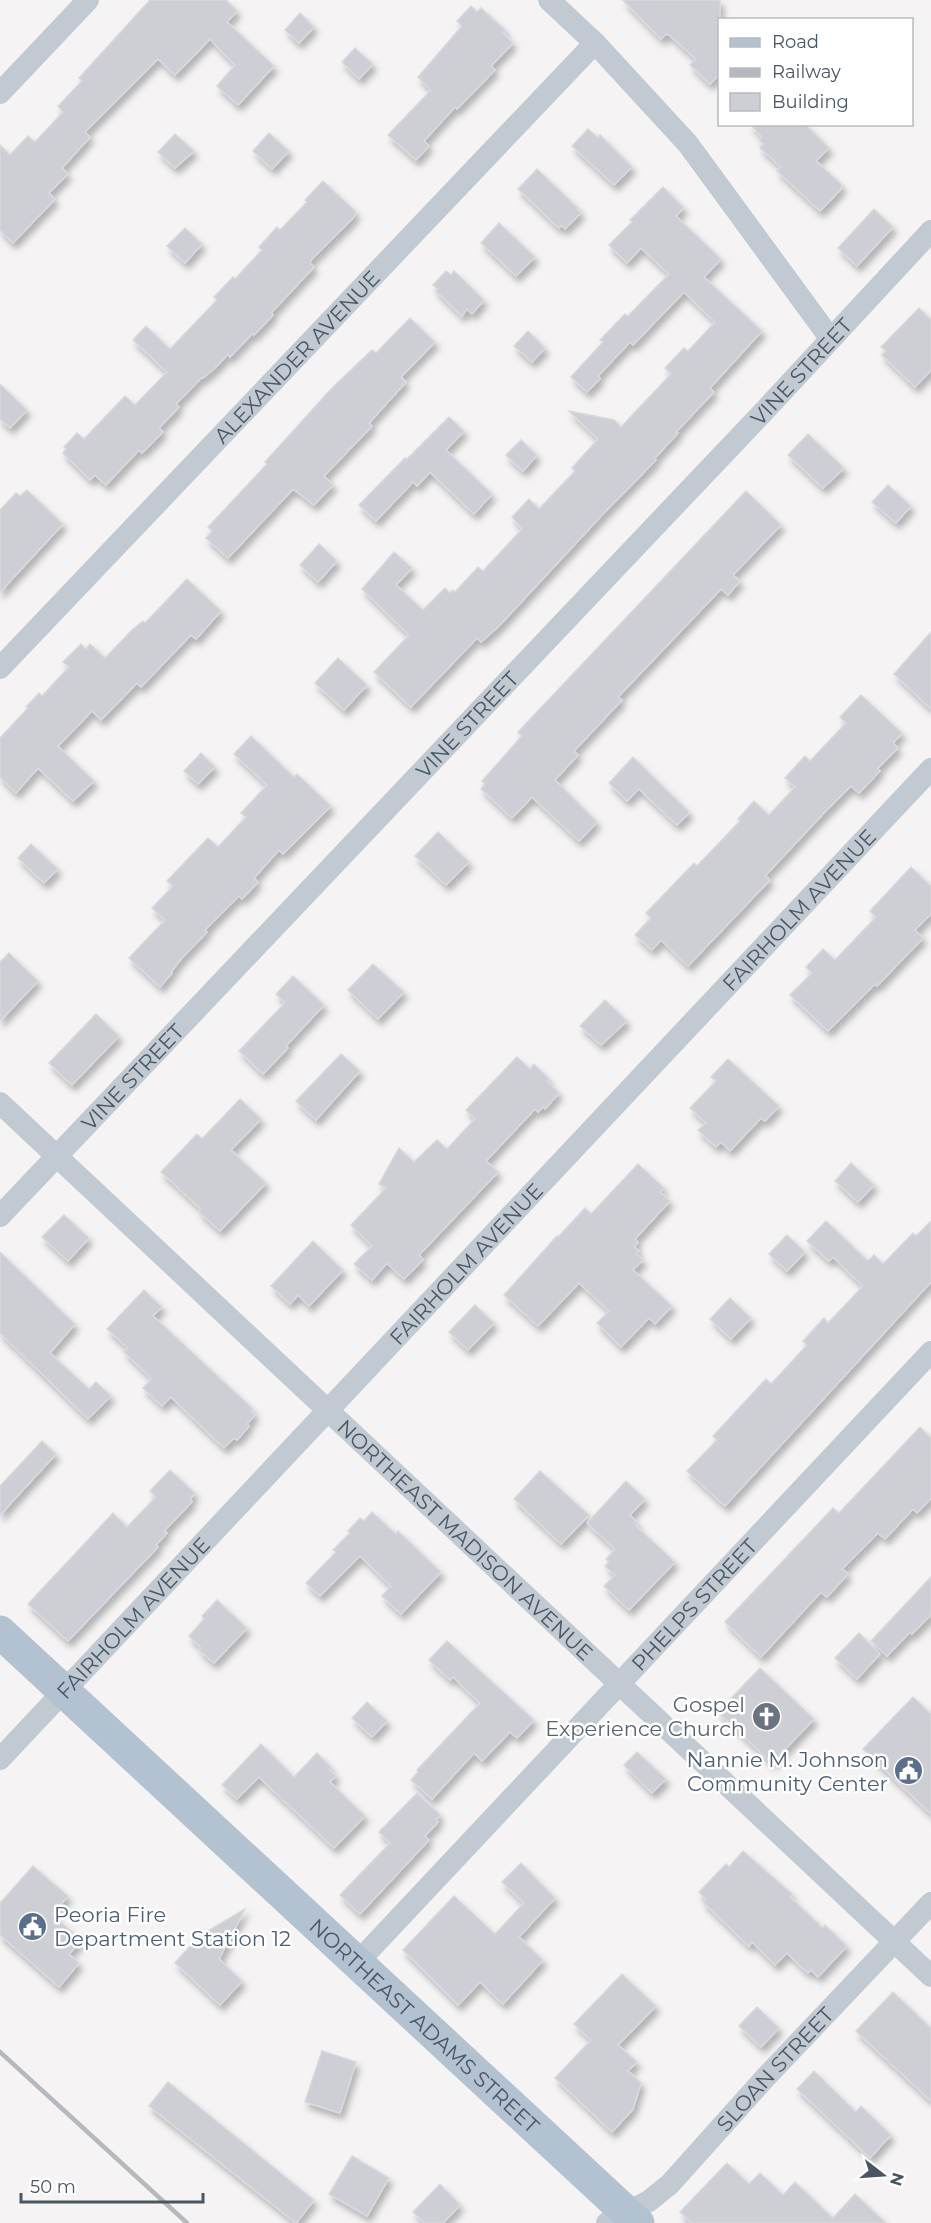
<svg xmlns="http://www.w3.org/2000/svg" width="931" height="2223" viewBox="0 0 931 2223" font-family="Montserrat,sans-serif">
  <style>
    .building { fill: #cdcfd5; stroke: #d7d9de; stroke-width: 1.5; filter: url(#shadow) }
    .lines { fill: none; stroke-linecap: round; stroke-linejoin: round }
    .minor { stroke: #c1cad2; stroke-width: 22 }
    .primary { stroke: #b3c2d1; stroke-width: 33 }
    .rail { stroke: #b5b8bd; stroke-width: 4.5 }
    .labels { text-anchor: middle; dominant-baseline: central; stroke-width: 5; stroke-linejoin: round; paint-order: stroke }
    .street-label { font-size: 21px; fill: #4a5661; stroke: #fff }
    .worship-label { font-size: 21px; fill: #5b616d; stroke: #fff; text-anchor: end }
    .service-label { font-size: 21px; fill: #4e5e75; stroke: #fff; text-anchor: end }
  </style>
  <defs>
    <filter id="shadow"><feDropShadow dx="3.5" dy="6" stdDeviation="3" flood-color="#0004"/></filter>
  </defs>
  <rect width="100%" height="100%" fill="#f5f3f3"/>
  <g class="building">
    <polygon points="150,0 226,0 237,11 227,22 274,66 238,105 217,86 235,65 210,39 175,75 158,59 85,132 90,137 62,168 68,174 49,193 55,199 13,243 0,230 0,145 10,155 28,136 35,142 63,112 58,106 82,81 79,78"/>
    <polygon points="623,0 720,0 720,74 710,84 690,65 696,59 669,35 666,34 661,39"/>
    <polygon points="471,6 477,12 481,8 506,31 503,33 513,43 491,66 495,70 457,109 455,107 424,141 429,146 416,160 388,135 431,90 418,77 462,26 457,21"/>
    <polygon points="300,13 314,27 299,43 285,30"/>
    <polygon points="355,48 373,64 359,79 342,62"/>
    <polygon points="750,124 805,124 829,148 816,161 842,185 840,190 820,211 777,171 781,167 760,148 764,144 759,140 762,137"/>
    <polygon points="588,129 598,138 600,135 632,167 614,185 572,146"/>
    <polygon points="269,133 289,151 272,169 253,151"/>
    <polygon points="175,134 194,151 175,168 158,152"/>
    <polygon points="537,169 578,208 577,209 581,213 565,229 561,225 559,228 518,189"/>
    <polygon points="323,181 356,212 353,218 311,260 310,263 314,267 271,313 273,315 254,335 253,333 230,357 228,354 215,368 203,378 202,377 176,404 179,407 159,428 163,432 142,453 139,450 106,485 95,475 90,480 63,453 66,449 64,447 77,433 84,439 125,396 135,405 167,372 133,340 146,326 170,349 217,300 214,297 233,277 235,279 262,250 259,247 277,227 280,230 307,202 305,200"/>
    <polygon points="663,187 684,208 676,216 721,259 704,277 762,331 710,388 714,392 676,432 678,433 654,459 656,460 603,514 500,625 481,642 477,638 411,707 374,672 409,635 362,589 394,552 412,568 396,585 423,610 445,588 450,593 453,590 455,592 478,567 483,571 522,529 512,517 529,499 539,509 575,471 572,468 598,439 569,411 614,420 621,427 671,374 665,368 684,348 688,351 715,322 684,292 633,345 630,342 598,376 600,379 587,392 571,377 603,342 600,340 625,314 628,316 669,274 641,248 627,263 609,245 632,222 630,220"/>
    <polygon points="874,209 893,227 857,266 838,248"/>
    <polygon points="499,223 535,257 516,276 481,243"/>
    <polygon points="185,228 202,244 185,263 167,246"/>
    <polygon points="446,271 451,275 454,271 484,300 472,314 467,309 462,316 436,291 438,289 433,285"/>
    <polygon points="919,308 931,320 931,370 915,387 882,355 886,351 881,347"/>
    <polygon points="410,318 435,342 401,377 406,382 369,423 372,426 324,476 333,485 314,505 293,489 228,558 206,538 212,531 208,527 267,464 265,462 331,389 372,350 376,353"/>
    <polygon points="528,331 545,348 532,362 514,346"/>
    <polygon points="0,384 27,410 10,428 0,419"/>
    <polygon points="449,417 464,431 446,450 492,494 474,514 430,472 417,486 413,482 376,521 359,505 405,458 406,460"/>
    <polygon points="808,434 844,468 823,488 788,455"/>
    <polygon points="521,440 537,455 523,471 506,455"/>
    <polygon points="888,485 911,506 896,523 872,502"/>
    <polygon points="27,490 63,524 0,592 0,510 16,493 20,496"/>
    <polygon points="746,491 781,525 733,575 740,581 728,595 721,589 618,697 622,700 574,751 578,755 555,780 597,822 579,841 532,797 512,818 481,789 485,784 482,781 522,736 518,732"/>
    <polygon points="319,544 337,561 318,582 300,565"/>
    <polygon points="187,579 221,611 196,639 191,635 141,687 137,683 101,720 92,711 58,746 94,781 73,801 38,768 16,793 0,777 0,738 28,708 26,707 39,693 42,696 69,667 63,662 81,644 86,649 90,644 105,658 132,630 143,621 145,623"/>
    <polygon points="931,632 931,709 894,674"/>
    <polygon points="338,658 367,685 344,710 315,683"/>
    <polygon points="861,695 902,733 893,743 898,748 877,769 880,771 859,793 851,786 823,814 765,876 770,880 688,966 661,940 652,950 635,935 651,918 646,913 694,863 697,866 740,821 738,819 754,801 769,815 795,787 785,778 805,756 810,761 846,723 840,717"/>
    <polygon points="251,736 294,777 297,774 331,806 283,854 279,850 254,878 258,882 242,899 239,896 205,930 207,932 181,959 171,972 172,973 160,987 129,958 165,920 152,908 173,886 167,881 208,838 218,847 246,817 241,813 267,785 234,754"/>
    <polygon points="201,753 215,767 198,784 184,771"/>
    <polygon points="633,757 688,811 689,813 677,825 639,789 627,801 609,783"/>
    <polygon points="438,832 469,862 446,885 415,856"/>
    <polygon points="31,844 58,869 44,883 18,858"/>
    <polygon points="911,867 931,886 931,914 915,930 923,938 877,986 875,984 828,1031 790,995 812,973 806,967 823,949 835,960 876,917 870,911"/>
    <polygon points="9,953 38,981 0,1021 0,962"/>
    <polygon points="373,964 404,992 378,1019 348,990"/>
    <polygon points="293,976 324,1005 286,1046 288,1048 263,1074 239,1051 285,1003 276,994"/>
    <polygon points="605,1000 627,1021 601,1045 580,1026"/>
    <polygon points="96,1014 119,1036 72,1085 49,1063"/>
    <polygon points="341,1054 360,1071 316,1120 296,1101"/>
    <polygon points="517,1057 530,1069 534,1064 549,1079 547,1081 559,1093 545,1109 543,1107 538,1112 535,1109 486,1161 498,1172 419,1255 423,1260 404,1279 387,1263 372,1280 354,1264 372,1246 351,1225 386,1188 379,1184 399,1148 414,1162 437,1140 447,1149 475,1119 466,1110"/>
    <polygon points="728,1059 779,1106 765,1121 761,1118 730,1151 721,1142 716,1147 698,1130 706,1123 690,1108 716,1081 711,1077"/>
    <polygon points="240,1099 261,1119 231,1150 266,1183 220,1231 199,1212 201,1209 161,1172 197,1134 202,1139"/>
    <polygon points="851,1163 874,1185 858,1202 835,1181"/>
    <polygon points="638,1164 664,1188 660,1192 670,1201 635,1239 638,1242 634,1247 639,1251 636,1254 643,1260 633,1270 672,1306 655,1324 649,1318 621,1347 597,1323 609,1311 579,1283 538,1326 504,1295 557,1236 558,1237 585,1208 591,1214"/>
    <polygon points="64,1215 89,1238 68,1261 42,1237"/>
    <polygon points="826,1221 868,1261 874,1255 883,1264 913,1233 916,1236 931,1221 931,1282 725,1506 687,1471 717,1440 713,1436 766,1379 771,1384 807,1345 803,1341 824,1318 828,1323 863,1286 833,1257 829,1261 807,1241"/>
    <polygon points="787,1235 805,1252 787,1271 769,1254"/>
    <polygon points="313,1241 343,1270 309,1306 298,1295 290,1304 271,1286"/>
    <polygon points="0,1252 75,1324 50,1353 89,1389 96,1382 111,1396 88,1419 0,1333"/>
    <polygon points="144,1290 162,1307 153,1316 253,1409 251,1411 255,1415 247,1424 249,1426 237,1440 234,1438 224,1448 171,1397 162,1406 143,1388 151,1379 149,1376 124,1352 128,1348 107,1329"/>
    <polygon points="730,1298 751,1318 731,1339 710,1319"/>
    <polygon points="475,1305 494,1323 468,1350 449,1332"/>
    <polygon points="920,1427 931,1438 931,1498 917,1513 913,1509 885,1539 878,1533 842,1569 848,1574 827,1597 821,1592 761,1657 725,1622 833,1508 839,1513"/>
    <polygon points="42,1441 56,1454 0,1515 0,1486"/>
    <polygon points="170,1470 195,1493 190,1499 192,1502 164,1531 167,1533 156,1545 158,1547 68,1641 28,1604 113,1513 127,1527 156,1497 150,1491"/>
    <polygon points="540,1471 589,1515 561,1544 514,1499"/>
    <polygon points="626,1481 645,1499 630,1515 638,1524 636,1526 675,1562 629,1610 604,1586 615,1575 605,1566 609,1562 606,1559 615,1549 587,1523"/>
    <polygon points="372,1512 396,1534 398,1531 441,1572 401,1614 382,1596 391,1586 360,1556 320,1596 306,1583 336,1552 333,1550 350,1533 348,1531 360,1518 364,1521"/>
    <polygon points="931,1577 931,1615 912,1634 910,1632 887,1656 871,1641"/>
    <polygon points="217,1600 247,1628 214,1663 199,1650 201,1648 189,1636 204,1619 202,1616"/>
    <polygon points="859,1633 880,1654 857,1679 835,1658"/>
    <polygon points="447,1641 534,1720 517,1738 510,1732 482,1761 474,1753 432,1799 411,1780 418,1772 417,1770 480,1703 453,1677 450,1680 429,1660"/>
    <polygon points="760,1668 814,1719 772,1763 718,1712"/>
    <polygon points="913,1697 931,1714 931,1814 863,1749"/>
    <polygon points="367,1702 387,1721 372,1737 352,1718"/>
    <polygon points="261,1744 294,1777 317,1753 331,1767 329,1769 336,1776 330,1782 365,1816 334,1848 259,1777 237,1799 222,1785"/>
    <polygon points="637,1752 666,1779 652,1793 624,1765"/>
    <polygon points="417,1793 440,1815 436,1820 438,1822 425,1836 429,1840 360,1914 340,1895 390,1843 379,1832"/>
    <polygon points="743,1851 792,1894 790,1897 823,1928 825,1925 847,1946 818,1977 811,1970 808,1973 787,1953 775,1965 752,1942 749,1946 703,1902 706,1899 699,1892 726,1864 729,1867"/>
    <polygon points="521,1863 555,1898 519,1937 543,1960 503,2004 480,1982 458,2005 403,1950 454,1896 495,1934 524,1903 502,1882"/>
    <polygon points="33,1866 68,1896 52,1914 81,1940 69,1954 79,1963 59,1987 0,1935 0,1903"/>
    <polygon points="245,1909 219,1959 242,1981 220,2005 175,1963 199,1936"/>
    <polygon points="622,1974 656,2006 618,2045 637,2062 628,2071 641,2083 633,2109 612,2132 555,2078 591,2040 574,2024"/>
    <polygon points="893,1992 931,2028 931,2101 856,2031"/>
    <polygon points="757,2007 779,2028 761,2047 739,2026"/>
    <polygon points="322,2051 356,2062 340,2113 305,2102"/>
    <polygon points="814,2071 856,2112 861,2106 891,2135 870,2158 797,2089"/>
    <polygon points="168,2082 314,2200 296,2223 149,2106"/>
    <polygon points="352,2156 389,2178 367,2216 329,2194"/>
    <polygon points="727,2163 749,2184 760,2173 783,2195 795,2182 833,2218 855,2194 886,2223 692,2223 680,2212"/>
    <polygon points="440,2184 460,2205 443,2223 425,2223 413,2212"/>
  </g>
  <g class="lines">
    <g class="minor">
      <polyline points="549,0 595,43 688,144 830,338"/>
      <polyline points="0,93 88,0"/>
      <path id="s1" d="M 0,668 L 595,43"/>
      <path id="s2" d="M 0,1103 L 931,1976"/>
      <path id="s3" d="M 0,1216 L 769,406 L 931,231"/>
      <path id="s4" d="M 0,1759 L 931,769"/>
      <path id="s5" d="M 357,1963 L 931,1352"/>
      <path id="s6" d="M 607,2223 L 649,2201 L 670,2184 L 765,2078 L 931,1903"/>
    </g>
    <path class="primary" id="s7" d="M 0,1632 L 638,2223"/>
    <polyline class="rail" points="0,2052 187,2223"/>
  </g>
  <defs>
    <symbol id="church-disc" viewBox="-11 -11 22 22"><circle r="9.5" fill="#6b7280" stroke="#fff"/><path d="M-1.2-6h2.4v3.5h3.3v2.4h-3.3V6h-2.4V-.1h-3.3v-2.4h3.3Z" fill="#fff"/></symbol>
    <symbol id="civic-disc" viewBox="-11 -11 22 22"><circle r="9.5" fill="#5c6f8a" stroke="#fff"/><path d="M-.6-6.5H3V-4.5H.6V-3L4-1V1h2V6H-6V1h2V-1L-.6-3ZM-1.2 2.5V6h2.4V2.5Z" fill="#fff"/></symbol>
  </defs>
  <g fill-rule="evenodd">
    <use href="#church-disc" x="750" y="1700" width="33" height="33"/>
    <use href="#civic-disc" x="892" y="1754" width="33" height="33"/>
    <use href="#civic-disc" x="16" y="1910" width="33" height="33"/>
  </g>
  <g class="labels">
    <g class="street-label">
      <text stroke="none"><textPath href="#s1" startOffset="430">ALEXANDER AVENUE</textPath></text>
      <text stroke="none"><textPath href="#s3" startOffset="1164">VINE STREET</textPath></text>
      <text stroke="none"><textPath href="#s3" startOffset="678">VINE STREET</textPath></text>
      <text stroke="none"><textPath href="#s4" startOffset="1166">FAIRHOLM AVENUE</textPath></text>
      <text stroke="none"><textPath href="#s3" startOffset="192">VINE STREET</textPath></text>
      <text stroke="none"><textPath href="#s4" startOffset="680">FAIRHOLM AVENUE</textPath></text>
      <text stroke="none"><textPath href="#s2" startOffset="638">NORTHEAST MADISON AVENUE</textPath></text>
      <text stroke="none"><textPath href="#s5" startOffset="492">PHELPS STREET</textPath></text>
      <text stroke="none"><textPath href="#s4" startOffset="194">FAIRHOLM AVENUE</textPath></text>
      <text stroke="none"><textPath href="#s7" startOffset="579">NORTHEAST ADAMS STREET</textPath></text>
      <text stroke="none"><textPath href="#s6" startOffset="230">SLOAN STREET</textPath></text>
    </g>
    <g class="worship-label">
      <text x="745" y="1704">Gospel<tspan x="745" dy="24">Experience Church</tspan></text>
    </g>
    <g class="service-label">
      <text x="888" y="1759">Nannie M. Johnson<tspan x="888" dy="24">Community Center</tspan></text>
      <text x="54" y="1914" text-anchor="start">Peoria Fire<tspan x="54" dy="24">Department Station 12</tspan></text>
    </g>
  </g>
  <rect x="718" y="18" width="195" height="108" fill="#ffffff" stroke="#b7bbc0" stroke-width="1.5"/>
  <rect x="730" y="38" width="30" height="9" fill="#b3c2d1" stroke="#b7bbc0" stroke-width="1.5"/>
  <text x="772" y="48" font-size="18" fill="#4a5661">Road</text>
  <rect x="730" y="68" width="30" height="9" fill="#b5b8bd" stroke="#b7bbc0" stroke-width="1.5"/>
  <text x="772" y="78" font-size="18" fill="#4a5661">Railway</text>
  <rect x="730" y="93" width="30" height="18" fill="#cdcfd5" stroke="#b7bbc0" stroke-width="1.5"/>
  <text x="772" y="108" font-size="18" fill="#4a5661">Building</text>
  <g transform="translate(883 2175) rotate(107)" stroke="#ffffff" stroke-width="4.5" paint-order="stroke">
  <path d="M0-4.5L10 22L0 15L-10 22Z" fill="#4a5661"/>
  <text y="-9" font-size="16" font-weight="bold" text-anchor="middle" fill="#4a5661">N</text>
  </g>
  <path d="M21 2193v9h182v-9" fill="none" stroke="#4a5661" stroke-width="3"/>
  <text x="30" y="2193" font-size="18" fill="#4a5661" stroke="#ffffff" stroke-width="4.5" paint-order="stroke">50 m</text>
</svg>
